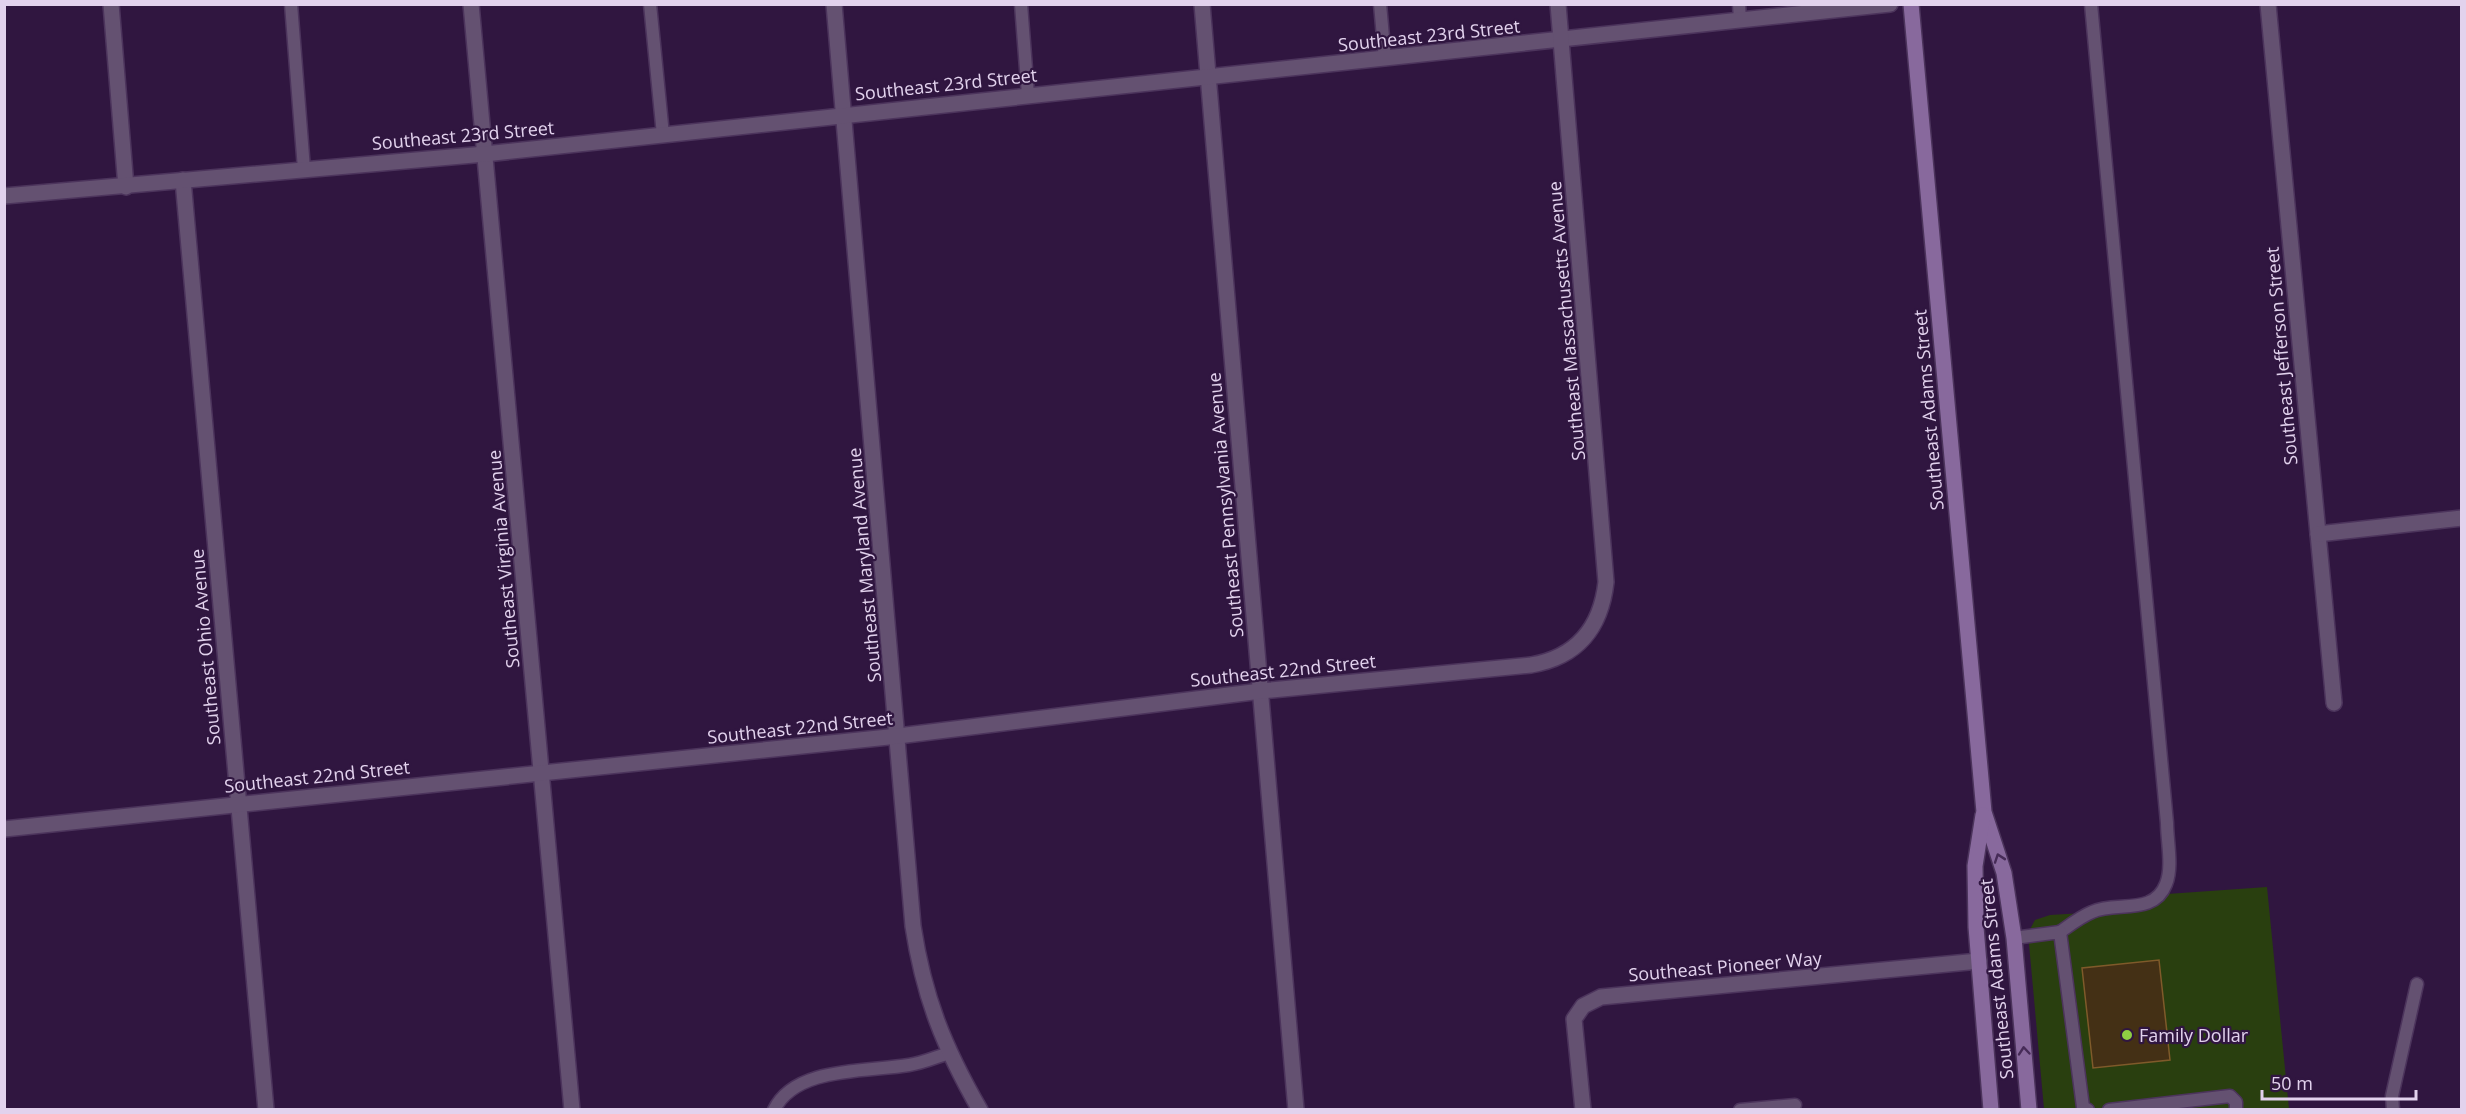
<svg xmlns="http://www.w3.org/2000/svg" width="2466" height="1114" viewBox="0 0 2466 1114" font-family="'Open Sans',sans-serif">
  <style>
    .grass { fill: #293f0f }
    .building { fill: #443015; stroke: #7f5a2a; stroke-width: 1.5 }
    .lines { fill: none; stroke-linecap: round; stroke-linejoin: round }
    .lane-casing { stroke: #4c345c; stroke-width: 15 }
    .street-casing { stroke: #4c345c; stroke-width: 18 }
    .secondary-casing { stroke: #4c345c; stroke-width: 18 }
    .lane { stroke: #645171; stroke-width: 12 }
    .street { stroke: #645171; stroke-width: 15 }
    .secondary { stroke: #88699d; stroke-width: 15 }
    .oneway { stroke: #462b57 }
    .poi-dot { fill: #8ece43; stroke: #301640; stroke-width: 2 }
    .labels { text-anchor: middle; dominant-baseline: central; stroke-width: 4.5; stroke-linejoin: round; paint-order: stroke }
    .street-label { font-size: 18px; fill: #e2d2ed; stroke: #301640 }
    .poi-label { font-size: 18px; fill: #e2d2ed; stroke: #301640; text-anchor: start }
  </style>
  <rect width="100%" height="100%" fill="#301640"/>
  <polygon class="grass" points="2267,887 2289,1109 2044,1109 2028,933 2035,920 2050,915 2134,910 2167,894"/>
  <polygon class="building" points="2159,960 2170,1060 2093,1068 2082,968"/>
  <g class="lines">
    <defs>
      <g id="lane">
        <polyline points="291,4 304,169"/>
        <polyline points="650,4 663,135"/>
        <polyline points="1021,4 1028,95"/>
        <polyline points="1380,4 1385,59"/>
        <polyline points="1739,4 1740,20"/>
        <path d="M 2060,932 C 2070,925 2080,917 2092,912 C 2116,901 2154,916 2166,884 C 2173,867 2167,841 2167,823 L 2091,4"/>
        <polyline points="2014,938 2060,932 2083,1107 2088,1110"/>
        <path d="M 774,1110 C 795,1066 868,1072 909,1065 C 923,1063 936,1057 949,1053"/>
        <polyline points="1740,1110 1795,1105"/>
        <polyline points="2109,1110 2230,1096 2236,1102 2236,1110"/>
        <polyline points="2393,1110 2392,1096 2417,984"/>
      </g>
      <g id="street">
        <polyline points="111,4 126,187"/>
        <polyline points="471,4 572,1110"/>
        <path d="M 834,4 L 913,926 C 924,998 944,1047 980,1110"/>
        <polyline points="1202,4 1296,1110"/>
        <polyline points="2268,4 2334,703"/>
        <polyline points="183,180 266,1110"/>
        <polyline points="4,196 485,154 1890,4"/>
        <polyline points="2318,534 2462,518"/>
        <path d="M 4,829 L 898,736 L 1261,691 L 1531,665 C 1578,657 1601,627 1606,582 L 1558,4"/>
        <polyline points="1583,1110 1574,1019 1583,1006 1601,997 1979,961"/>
      </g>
      <g id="secondary">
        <polyline points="1911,4 1984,812 2004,873 2014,938 2029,1110"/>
        <polyline points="1983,815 1975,866 1976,927 1991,1110"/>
      </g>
    </defs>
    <use href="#lane" class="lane-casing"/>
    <use href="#street" class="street-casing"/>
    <use href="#secondary" class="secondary-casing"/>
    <use href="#lane" class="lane"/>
    <use href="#street" class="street"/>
    <use href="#secondary" class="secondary"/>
  </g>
  <defs><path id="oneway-chevron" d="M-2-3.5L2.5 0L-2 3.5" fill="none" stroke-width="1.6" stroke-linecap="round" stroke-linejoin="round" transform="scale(1.5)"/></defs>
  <g class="oneway">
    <use href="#oneway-chevron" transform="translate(1999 858) rotate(-109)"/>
    <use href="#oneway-chevron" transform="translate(2024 1051) rotate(-95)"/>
  </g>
  <circle class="poi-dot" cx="2127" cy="1035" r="6"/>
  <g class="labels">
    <g class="street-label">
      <text transform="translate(1429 35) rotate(-6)">Southeast 23rd Street</text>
      <text transform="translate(946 84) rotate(-6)">Southeast 23rd Street</text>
      <text transform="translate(463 135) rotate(-5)">Southeast 23rd Street</text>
      <text transform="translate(1566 321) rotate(-95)">Southeast Massachusetts Avenue</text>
      <text transform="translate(2281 356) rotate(-95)">Southeast Jefferson Street</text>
      <text transform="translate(1928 410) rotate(-95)">Southeast Adams Street</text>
      <text transform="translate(1225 505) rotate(-95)">Southeast Pennsylvania Avenue</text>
      <text transform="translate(503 559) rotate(-95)">Southeast Virginia Avenue</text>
      <text transform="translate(864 565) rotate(-95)">Southeast Maryland Avenue</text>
      <text transform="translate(205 647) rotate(-95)">Southeast Ohio Avenue</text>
      <text transform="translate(1283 670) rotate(-6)">Southeast 22nd Street</text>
      <text transform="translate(800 727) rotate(-6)">Southeast 22nd Street</text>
      <text transform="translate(317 776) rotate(-6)">Southeast 22nd Street</text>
      <text transform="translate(1725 966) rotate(-5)">Southeast Pioneer Way</text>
      <text transform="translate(1996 979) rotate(-96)">Southeast Adams Street</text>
    </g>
    <g class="poi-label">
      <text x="2139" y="1035">Family Dollar</text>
    </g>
  </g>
  <rect width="2466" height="1114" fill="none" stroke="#e2d2ed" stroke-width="12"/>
  <path d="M2262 1090v9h154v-9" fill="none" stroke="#e2d2ed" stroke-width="3"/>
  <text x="2271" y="1090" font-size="18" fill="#e2d2ed" stroke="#301640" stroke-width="4.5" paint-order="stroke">50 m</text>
</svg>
